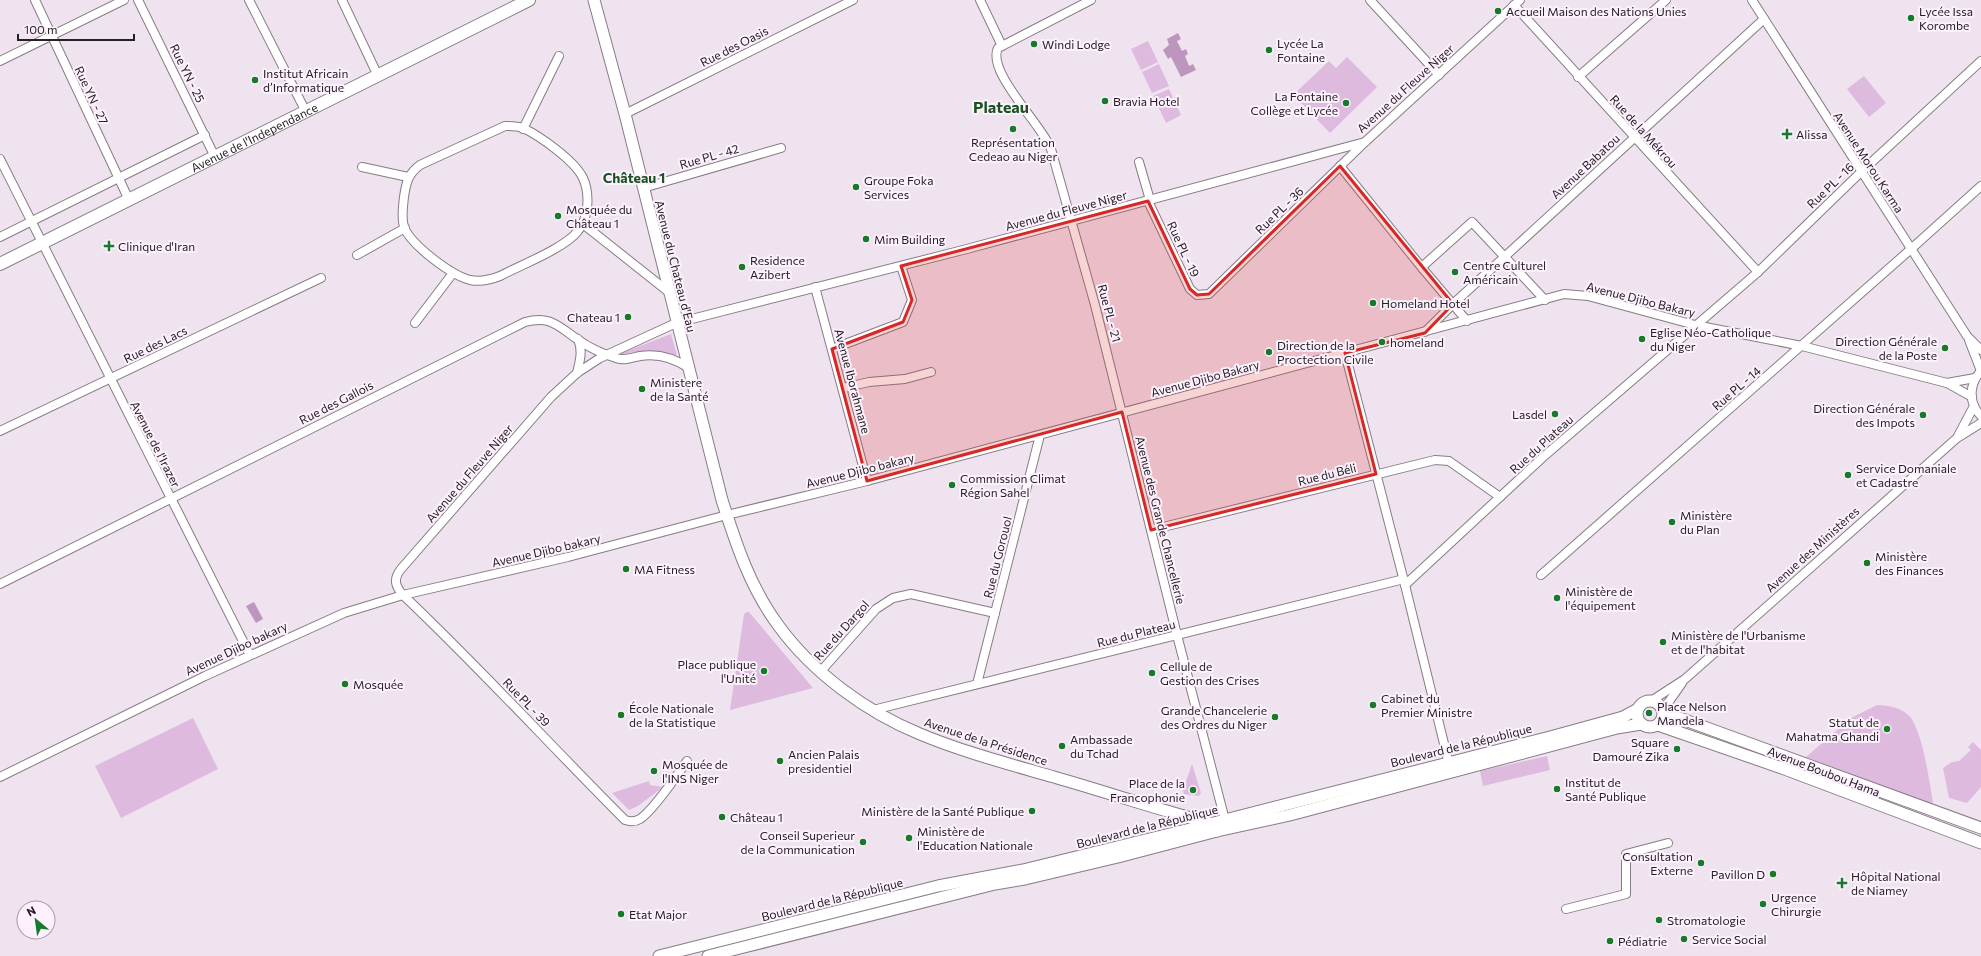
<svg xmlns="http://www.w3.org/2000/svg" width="1981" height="956" viewBox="0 0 1981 956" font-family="Commissioner,sans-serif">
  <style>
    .green { fill: #dfbadf }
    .water { fill: #bc96bc }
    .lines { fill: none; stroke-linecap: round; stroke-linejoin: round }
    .minor-casing { stroke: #867c86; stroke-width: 10 }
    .major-casing { stroke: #867c86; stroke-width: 13 }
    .highway-casing { stroke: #867c86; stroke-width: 14 }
    .minor { stroke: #fff; stroke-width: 8 }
    .major { stroke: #fff; stroke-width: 11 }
    .highway { stroke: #fff; stroke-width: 12 }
    .marked { fill: #d62828; fill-opacity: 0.2; stroke: #d62828; stroke-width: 3; stroke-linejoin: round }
    .poi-dot { fill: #16792b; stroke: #fdf1fd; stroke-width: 1.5 }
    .labels { text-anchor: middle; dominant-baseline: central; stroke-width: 4; stroke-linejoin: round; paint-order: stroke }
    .poi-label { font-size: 12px; fill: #252025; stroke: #fdf1fd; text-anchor: start }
    .street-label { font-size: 12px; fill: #252025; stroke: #fdf1fd }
    .quarter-label { font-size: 14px; font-weight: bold; fill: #185321; stroke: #fdf1fd }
    .district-label { font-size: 16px; font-weight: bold; fill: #185321; stroke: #fdf1fd }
  </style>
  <rect width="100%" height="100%" fill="#efe3ef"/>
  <g class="green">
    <polygon points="1148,41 1158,62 1141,70 1131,49"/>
    <polygon points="1347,57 1377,87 1330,133 1293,95 1329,61 1336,68"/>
    <polygon points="1159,64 1169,86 1152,93 1142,72"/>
    <polygon points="1864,76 1886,103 1869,117 1847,89"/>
    <polygon points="1169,89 1181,115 1166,123 1153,96"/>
    <polygon points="671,334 677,355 619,357 619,354"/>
    <polygon points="747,612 749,612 813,688 730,710 744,614"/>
    <path d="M 1877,705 C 1889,705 1903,708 1911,718 C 1923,735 1929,780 1933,802 L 1931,804 L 1806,757 L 1851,718 Z"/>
    <polygon points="193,718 218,769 121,818 95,766"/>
    <polygon points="1973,742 1981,750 1981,787 1967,803 1949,798 1943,768 1952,762 1959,761 1971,750 1968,747"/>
    <polygon points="1547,756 1550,770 1483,786 1480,771"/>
    <polygon points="1192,764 1201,793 1199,796 1184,794 1183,790"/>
    <polygon points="649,781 650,785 663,787 638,806 629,810 612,793"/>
  </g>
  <g class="water">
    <polygon points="1178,33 1181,39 1177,41 1182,51 1186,49 1188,54 1185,56 1189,66 1193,64 1196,70 1181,77 1171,57 1168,59 1163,50 1169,45 1167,39"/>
    <polygon points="254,602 263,619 256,623 246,606"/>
  </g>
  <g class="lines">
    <defs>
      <g id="minor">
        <polyline points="35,0 129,200"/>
        <polyline points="138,0 215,157"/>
        <polyline points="249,0 306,112"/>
        <polyline points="342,0 378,76"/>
        <polyline points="980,0 1002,46"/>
        <path d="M 1091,0 L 998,48 C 986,72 1043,126 1051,149 L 1095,305 L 1177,635 L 1226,824"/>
        <polyline points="1370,0 1439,75"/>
        <polyline points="1752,0 1967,336 1981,350"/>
        <polyline points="1514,5 1758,272"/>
        <polyline points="0,61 124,0"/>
        <polyline points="1578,77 1666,0"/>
        <polyline points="625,114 853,0"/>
        <path d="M 505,126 C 511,126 517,126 523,128 C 540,136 575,161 583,178 C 590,193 589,218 578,231 C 565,248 521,265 500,276 C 490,280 480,282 470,280 C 451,275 411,245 404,227 C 401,217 403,207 404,197 C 406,183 408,174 420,165 Z"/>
        <polyline points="523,129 559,56"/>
        <polyline points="0,159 250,655"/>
        <polyline points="1139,162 1150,200"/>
        <polyline points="1340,166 1423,269"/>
        <polyline points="362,167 408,177"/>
        <polyline points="643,188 781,148"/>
        <polyline points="1148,201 1190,289 1197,295 1209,294 1365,142 1520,0"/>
        <polyline points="583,224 670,293"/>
        <polyline points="0,237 205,135"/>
        <polyline points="357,255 405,228"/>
        <polyline points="815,287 867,481"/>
        <polyline points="1467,321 1423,269 1424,265 1472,222 1545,300"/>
        <polyline points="415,323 453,273"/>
        <polyline points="1425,332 1453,304 1764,19"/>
        <polyline points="1969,340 1981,371"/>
        <polyline points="832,349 903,322 912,300 901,266"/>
        <polyline points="1345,353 1405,585 1450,768"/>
        <path d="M 1981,371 C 1969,384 1968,403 1981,416"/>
        <path d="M 577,373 C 580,360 583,351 578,339"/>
        <polyline points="1947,383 1975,378"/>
        <polyline points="843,388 869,382 905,379 931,372"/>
        <polyline points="0,431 321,278"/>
        <polyline points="1958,436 1974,406"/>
        <polyline points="1151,530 1435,460 1449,461 1500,497"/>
        <polyline points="1541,575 1911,249 1981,186"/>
        <path d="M 0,584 L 525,322 C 550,315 558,326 577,339 C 588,347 603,354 616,358 C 624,361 631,358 640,356 C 658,353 674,358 689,368"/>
        <polyline points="1405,585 1542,458 1758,272 1861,172 1981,61"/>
        <polyline points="821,671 876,609 893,598 911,594 995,613"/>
        <polyline points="977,684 1040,435"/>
        <polyline points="1651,701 1685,679 1957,438 1981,423"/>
        <polyline points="873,710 1404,579"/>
        <polyline points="1663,710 1682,683"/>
        <path d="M 687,761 C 677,775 654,810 640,819 C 635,822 631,822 625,820 C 551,746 480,668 403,595 C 395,586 393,579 401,569 L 551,397 L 577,373 L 600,358 L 676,323 L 963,250 L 1365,142"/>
        <polyline points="0,777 205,676 344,613 403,595 568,557 727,515 867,481 1564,294 1588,296 1695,325 1802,346 1947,383 1972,397"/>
        <polyline points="1566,909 1626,894 1626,854 1668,843"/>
      </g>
      <g id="major">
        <path d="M 594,0 L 625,114 L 722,500 C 736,544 750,587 778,625 C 812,672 866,712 920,734 C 963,752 1009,764 1054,777 C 1106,792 1157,809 1209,823 L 1217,831"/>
        <circle cx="1650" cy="714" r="13"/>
        <polyline points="1663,712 1981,828"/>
        <polyline points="1658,725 1782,768 1981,843"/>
        <polyline points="659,956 938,886 1023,870 1186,830 1550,737 1623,717 1638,709"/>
        <polyline points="708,956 995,884 1025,879 1118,857 1217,831 1290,815 1617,728 1641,724"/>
      </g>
      <g id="highway">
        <path id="s1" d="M 0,264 L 529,0"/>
      </g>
    </defs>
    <use href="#minor" class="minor-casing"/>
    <use href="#major" class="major-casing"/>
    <use href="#highway" class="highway-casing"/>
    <use href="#minor" class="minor"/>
    <use href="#major" class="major"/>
    <use href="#highway" class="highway"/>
  </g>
  <path class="marked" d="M 1340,166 L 1453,304 L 1425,333 L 1345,353 L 1376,474 L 1151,530 L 1122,412 L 867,481 L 832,349 L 903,322 L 912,300 L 901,266 L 1148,201 L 1190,289 L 1197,295 L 1209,294 Z"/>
  <g class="poi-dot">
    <circle cx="1498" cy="11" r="4"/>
    <circle cx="1911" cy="18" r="4"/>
    <circle cx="1034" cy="44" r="4"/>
    <circle cx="1269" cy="50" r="4"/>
    <circle cx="255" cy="80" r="4"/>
    <circle cx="1105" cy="101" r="4"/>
    <circle cx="1346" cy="103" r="4"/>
    <circle cx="1013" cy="129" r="4"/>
    <path d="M1785 128h4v4h4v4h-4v4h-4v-4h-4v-4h4z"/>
    <circle cx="856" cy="187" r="4"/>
    <circle cx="558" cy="216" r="4"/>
    <circle cx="866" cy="239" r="4"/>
    <path d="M107 240h4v4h4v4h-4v4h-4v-4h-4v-4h4z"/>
    <circle cx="742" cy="267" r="4"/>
    <circle cx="1455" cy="272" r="4"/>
    <circle cx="1373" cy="303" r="4"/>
    <circle cx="628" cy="317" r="4"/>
    <circle cx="1642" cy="339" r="4"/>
    <circle cx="1382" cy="342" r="4"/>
    <circle cx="1945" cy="348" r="4"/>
    <circle cx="1269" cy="352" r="4"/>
    <circle cx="642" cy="389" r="4"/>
    <circle cx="1555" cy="414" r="4"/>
    <circle cx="1923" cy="415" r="4"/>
    <circle cx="1848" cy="475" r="4"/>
    <circle cx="952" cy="485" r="4"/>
    <circle cx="1672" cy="522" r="4"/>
    <circle cx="1867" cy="563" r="4"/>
    <circle cx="626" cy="569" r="4"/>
    <circle cx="1557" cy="598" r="4"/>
    <circle cx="1663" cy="642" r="4"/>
    <circle cx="764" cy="671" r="4"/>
    <circle cx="1152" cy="673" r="4"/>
    <circle cx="345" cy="684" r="4"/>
    <circle cx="1373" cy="705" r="4"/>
    <circle cx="1649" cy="713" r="4"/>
    <circle cx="621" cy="715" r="4"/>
    <circle cx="1275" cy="717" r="4"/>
    <circle cx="1887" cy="729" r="4"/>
    <circle cx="1062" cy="746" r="4"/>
    <circle cx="1677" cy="749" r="4"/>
    <circle cx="780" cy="761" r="4"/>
    <circle cx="654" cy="771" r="4"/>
    <circle cx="1557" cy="789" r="4"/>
    <circle cx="1193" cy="790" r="4"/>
    <circle cx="1032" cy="811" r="4"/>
    <circle cx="722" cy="817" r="4"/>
    <circle cx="909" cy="838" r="4"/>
    <circle cx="863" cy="842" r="4"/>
    <circle cx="1701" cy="863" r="4"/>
    <circle cx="1773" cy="874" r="4"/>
    <path d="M1840 877h4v4h4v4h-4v4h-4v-4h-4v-4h4z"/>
    <circle cx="1763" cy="904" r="4"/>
    <circle cx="621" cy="914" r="4"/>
    <circle cx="1659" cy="920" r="4"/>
    <circle cx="1684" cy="939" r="4"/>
    <circle cx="1610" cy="941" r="4"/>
  </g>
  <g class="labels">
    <g class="poi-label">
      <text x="1506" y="11">Accueil Maison des Nations Unies</text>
      <text x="1919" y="11">Lycée Issa<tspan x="1919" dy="14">Korombe</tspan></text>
      <text x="1277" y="43">Lycée La<tspan x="1277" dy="14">Fontaine</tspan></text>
      <text x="1042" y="44">Windi Lodge</text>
      <text x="263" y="73">Institut Africain<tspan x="263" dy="14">d’Informatique</tspan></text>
      <text x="1338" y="96" text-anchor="end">La Fontaine<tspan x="1338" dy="14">Collège et Lycée</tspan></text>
      <text x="1113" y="101">Bravia Hotel</text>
      <text x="1796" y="134">Alissa</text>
      <text x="1013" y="142" text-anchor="middle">Représentation<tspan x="1013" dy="14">Cedeao au Niger</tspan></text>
      <text x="864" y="180">Groupe Foka<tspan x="864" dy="14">Services</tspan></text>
      <text x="566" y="209">Mosquée du<tspan x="566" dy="14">Château 1</tspan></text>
      <text x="874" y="239">Mim Building</text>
      <text x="118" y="246">Clinique d'Iran</text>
      <text x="750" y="260">Residence<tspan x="750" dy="14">Azibert</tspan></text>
      <text x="1463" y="265">Centre Culturel<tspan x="1463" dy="14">Américain</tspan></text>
      <text x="1381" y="303">Homeland Hotel</text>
      <text x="620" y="317" text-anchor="end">Chateau 1</text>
      <text x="1650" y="332">Eglise Néo-Catholique<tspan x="1650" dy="14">du Niger</tspan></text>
      <text x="1937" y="341" text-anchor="end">Direction Générale<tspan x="1937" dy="14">de la Poste</tspan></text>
      <text x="1390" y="342">homeland</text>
      <text x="1277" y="345">Direction de la<tspan x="1277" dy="14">Proctection Civile</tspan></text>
      <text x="650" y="382">Ministere<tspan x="650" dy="14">de la Santé</tspan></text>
      <text x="1915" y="408" text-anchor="end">Direction Générale<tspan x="1915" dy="14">des Impots</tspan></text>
      <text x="1547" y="414" text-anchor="end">Lasdel</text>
      <text x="1856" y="468">Service Domaniale<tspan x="1856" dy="14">et Cadastre</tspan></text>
      <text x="960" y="478">Commission Climat<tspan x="960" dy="14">Région Sahel</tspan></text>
      <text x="1680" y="515">Ministère<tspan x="1680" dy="14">du Plan</tspan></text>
      <text x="1875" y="556">Ministère<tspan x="1875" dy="14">des Finances</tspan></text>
      <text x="634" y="569">MA Fitness</text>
      <text x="1565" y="591">Ministère de<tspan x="1565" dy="14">l'équipement</tspan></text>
      <text x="1671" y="635">Ministère de l'Urbanisme<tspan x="1671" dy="14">et de l'habitat</tspan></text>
      <text x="756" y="664" text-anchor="end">Place publique<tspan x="756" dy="14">l'Unité</tspan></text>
      <text x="1160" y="666">Cellule de<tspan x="1160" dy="14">Gestion des Crises</tspan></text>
      <text x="353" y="684">Mosquée</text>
      <text x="1381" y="698">Cabinet du<tspan x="1381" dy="14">Premier Ministre</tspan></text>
      <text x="1657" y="706">Place Nelson<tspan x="1657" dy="14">Mandela</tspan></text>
      <text x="629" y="708">École Nationale<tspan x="629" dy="14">de la Statistique</tspan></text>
      <text x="1267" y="710" text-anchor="end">Grande Chancelerie<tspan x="1267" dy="14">des Ordres du Niger</tspan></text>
      <text x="1879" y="722" text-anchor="end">Statut de<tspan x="1879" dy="14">Mahatma Ghandi</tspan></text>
      <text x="1070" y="739">Ambassade<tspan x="1070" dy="14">du Tchad</tspan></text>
      <text x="1669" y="742" text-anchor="end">Square<tspan x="1669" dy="14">Damouré Zika</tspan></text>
      <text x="788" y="754">Ancien Palais<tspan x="788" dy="14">presidentiel</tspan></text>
      <text x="662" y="764">Mosquée de<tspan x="662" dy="14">l'INS Niger</tspan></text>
      <text x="1565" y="782">Institut de<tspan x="1565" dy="14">Santé Publique</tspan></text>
      <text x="1185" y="783" text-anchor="end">Place de la<tspan x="1185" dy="14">Francophonie</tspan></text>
      <text x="1024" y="811" text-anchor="end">Ministère de la Santé Publique</text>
      <text x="730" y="817">Château 1</text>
      <text x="917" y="831">Ministère de<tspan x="917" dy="14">l'Education Nationale</tspan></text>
      <text x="855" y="835" text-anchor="end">Conseil Superieur<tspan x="855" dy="14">de la Communication</tspan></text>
      <text x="1693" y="856" text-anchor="end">Consultation<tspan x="1693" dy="14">Externe</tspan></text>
      <text x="1765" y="874" text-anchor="end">Pavillon D</text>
      <text x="1851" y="876">Hôpital National<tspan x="1851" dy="14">de Niamey</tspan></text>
      <text x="1771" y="897">Urgence<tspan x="1771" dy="14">Chirurgie</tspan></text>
      <text x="629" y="914">Etat Major</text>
      <text x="1667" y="920">Stromatologie</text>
      <text x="1692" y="939">Service Social</text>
      <text x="1618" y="941">Pédiatrie</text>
    </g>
    <g class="street-label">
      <text transform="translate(734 46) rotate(-27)">Rue des Oasis</text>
      <text transform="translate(188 73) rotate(64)">Rue YN - 25</text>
      <text transform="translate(1405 88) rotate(-42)">Avenue du Fleuve Niger</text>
      <text transform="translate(92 95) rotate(65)">Rue YN - 27</text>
      <text transform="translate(1644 131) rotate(48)">Rue de la Mékrou</text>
      <text stroke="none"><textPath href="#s1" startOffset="284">Avenue de l'Independance</textPath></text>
      <text transform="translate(709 156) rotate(-16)">Rue PL - 42</text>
      <text transform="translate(1869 162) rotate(57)">Avenue Morou Karma</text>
      <text transform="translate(1585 166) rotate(-43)">Avenue Babatou</text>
      <text transform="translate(1830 185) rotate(-44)">Rue PL - 16</text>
      <text transform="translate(1066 210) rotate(-15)">Avenue du Fleuve Niger</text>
      <text transform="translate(1279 210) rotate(-44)">Rue PL - 36</text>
      <text transform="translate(1184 249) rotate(65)">Rue PL - 19</text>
      <text transform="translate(676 266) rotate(76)">Avenue du Chateau d'Eau</text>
      <text transform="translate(1641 299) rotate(14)">Avenue Djibo Bakary</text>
      <text transform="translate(1110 313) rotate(75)">Rue PL - 21</text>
      <text transform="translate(155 344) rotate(-26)">Rue des Lacs</text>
      <text transform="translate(1205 378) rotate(-15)">Avenue Djibo Bakary</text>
      <text transform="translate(853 381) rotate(75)">Avenue Iborahmane</text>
      <text transform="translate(1736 388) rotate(-41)">Rue PL - 14</text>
      <text transform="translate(336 402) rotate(-27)">Rue des Gallois</text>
      <text transform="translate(156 444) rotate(63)">Avenue de l'Irazer</text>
      <text transform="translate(1541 444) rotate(-42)">Rue du Plateau</text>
      <text transform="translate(860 470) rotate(-14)">Avenue Djibo bakary</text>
      <text transform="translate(469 473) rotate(-49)">Avenue du Fleuve Niger</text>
      <text transform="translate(1327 474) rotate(-14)">Rue du Béli</text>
      <text transform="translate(1161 520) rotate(76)">Avenue des Grande Chancellerie</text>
      <text transform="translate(1812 549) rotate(-42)">Avenue des Ministères</text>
      <text transform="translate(546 550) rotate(-13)">Avenue Djibo bakary</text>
      <text transform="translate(997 557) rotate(-76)">Rue du Gorouol</text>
      <text transform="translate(841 630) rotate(-48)">Rue du Dargol</text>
      <text transform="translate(1136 633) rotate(-14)">Rue du Plateau</text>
      <text transform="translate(236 648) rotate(-25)">Avenue Djibo bakary</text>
      <text transform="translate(527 702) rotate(46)">Rue PL - 39</text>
      <text transform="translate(986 741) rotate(18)">Avenue de la Présidence</text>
      <text transform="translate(1461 745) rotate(-14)">Boulevard de la République</text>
      <text transform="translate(1824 771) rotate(21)">Avenue Boubou Hama</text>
      <text transform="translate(1147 826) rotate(-14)">Boulevard de la République</text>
      <text transform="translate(832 899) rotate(-14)">Boulevard de la République</text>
    </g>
    <g class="quarter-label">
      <text x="634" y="177">Château 1</text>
    </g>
    <g class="district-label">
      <text x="1001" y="106">Plateau</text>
    </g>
  </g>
  <g transform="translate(36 920) rotate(331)"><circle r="19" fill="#fdf1fd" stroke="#a79da7"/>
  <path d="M0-3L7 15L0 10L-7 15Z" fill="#16792b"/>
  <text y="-6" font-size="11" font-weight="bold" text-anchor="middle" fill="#252025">N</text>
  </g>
  <path d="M18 34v6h116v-6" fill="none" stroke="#252025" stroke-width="2"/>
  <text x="24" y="34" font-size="12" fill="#252025" stroke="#fdf1fd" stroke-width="3" paint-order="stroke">100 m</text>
</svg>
